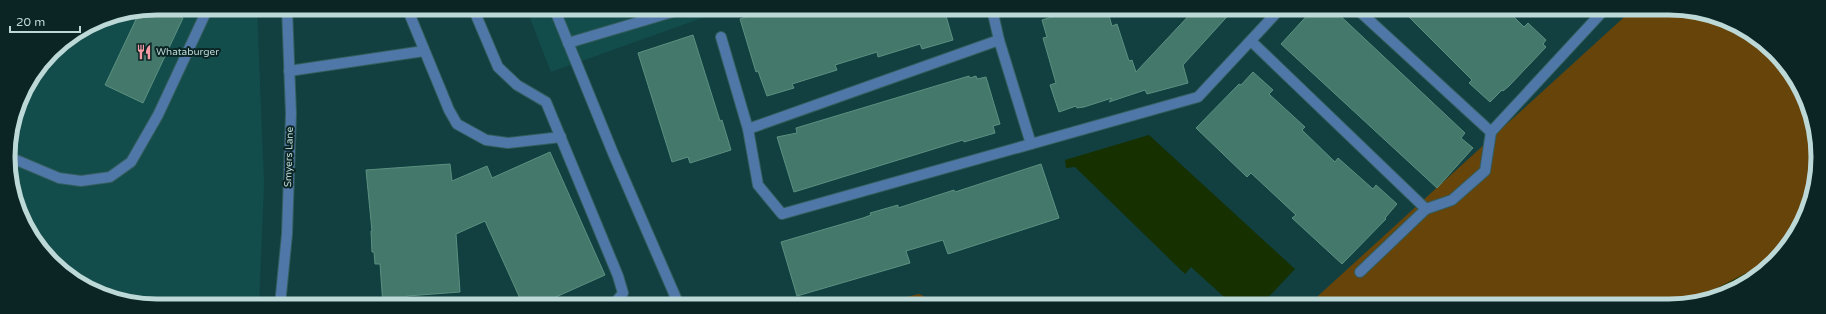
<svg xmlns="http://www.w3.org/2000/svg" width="1826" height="314" viewBox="0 0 1826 314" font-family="'Varela Round',sans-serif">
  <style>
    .built { fill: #124c4b }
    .green { fill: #674409 }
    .water { fill: #163000 }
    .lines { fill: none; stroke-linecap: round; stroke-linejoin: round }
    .stream { stroke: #163000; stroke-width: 7 }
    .building { fill: #44786a; stroke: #5c9181 }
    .minor-casing { stroke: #345e5e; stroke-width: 12 }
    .minor { stroke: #4f77a7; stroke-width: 10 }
    .labels { text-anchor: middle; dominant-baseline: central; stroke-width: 4; stroke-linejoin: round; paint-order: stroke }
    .poi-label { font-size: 10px; fill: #bcd8d7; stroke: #0b2424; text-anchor: start }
    .street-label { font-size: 10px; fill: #bcd8d7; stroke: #0b2424 }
    .rim { fill: none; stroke: #bcd8d7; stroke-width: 5 }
  </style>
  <rect width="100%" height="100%" fill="#124040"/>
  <g class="built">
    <polygon points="157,8 257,8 264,184 259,305 138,305 91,291 45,255 16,205 8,147 23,91 52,51 100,19"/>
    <polygon points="526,8 730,8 551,72"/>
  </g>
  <g class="green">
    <polygon points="1633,9 1688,9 1743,28 1787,66 1813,118 1817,176 1803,223 1774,263 1735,291 1679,306 1308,305"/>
    <polygon points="919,294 943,305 872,305"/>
  </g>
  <polygon class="water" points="1149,135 1295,269 1261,305 1233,305 1191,267 1185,274 1075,167 1066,168 1065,160"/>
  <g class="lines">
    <polyline class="stream" points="1703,299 1775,262"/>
  </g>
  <g class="building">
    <polygon points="157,8 162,8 183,18 143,103 105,85 140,11"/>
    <polygon points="769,8 944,9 953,40 922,49 920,44 878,57 877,52 835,65 837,70 792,84 794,88 767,96 758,71 756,72 740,19"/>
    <polygon points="1078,9 1107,9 1112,26 1117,24 1129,61 1132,60 1136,72 1195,9 1234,9 1183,65 1188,83 1147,94 1145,90 1109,102 1112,98 1084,107 1077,108 1076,106 1059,112 1050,85 1056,83 1043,38 1047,37 1042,20"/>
    <polygon points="1313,9 1333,9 1465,133 1461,138 1473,148 1437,188 1281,44"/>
    <polygon points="1401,9 1506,9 1524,27 1528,23 1546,40 1543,44 1546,47 1509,86 1503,91 1502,90 1490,102 1469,83 1472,80"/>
    <polygon points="693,35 720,121 722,120 731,150 690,163 688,157 672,162 638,53"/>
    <polygon points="1253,72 1273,90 1269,94 1305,127 1302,130 1335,162 1338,158 1373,189 1376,185 1397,204 1385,218 1386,219 1342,264 1292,218 1296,215 1251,173 1247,177 1196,128 1239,84 1241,85"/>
    <polygon points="969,76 970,78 976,76 977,79 986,77 1000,124 993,126 995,133 964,142 963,140 794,192 777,137 797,133 796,128"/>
    <polygon points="550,152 605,275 538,305 523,305 485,221 456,234 460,292 407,296 408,305 383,305 380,264 375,264 374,252 372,252 371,231 372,231 366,170 450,164 452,181 487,166 492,178"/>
    <polygon points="1041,164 1059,218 948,254 943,240 906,251 910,263 797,296 781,242 863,218 871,215 870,213 898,205 898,208 954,190 955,192"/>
  </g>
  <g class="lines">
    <defs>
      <g id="minor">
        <polyline points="407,8 449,110 457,124 486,140 508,143 561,137"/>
        <polyline points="473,8 498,67 517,85 546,102 618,276 623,293 615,303 612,305"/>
        <polyline points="554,8 613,153 679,305"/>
        <polyline points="992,9 999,40 1031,144"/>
        <polyline points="1357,9 1491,132"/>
        <polyline points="721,37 748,129 758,185 782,214 1198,97 1280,9"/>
        <polyline points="1251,41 1426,209"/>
        <polyline points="568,43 686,8"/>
        <polyline points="289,71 424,51"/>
        <polyline points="748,129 999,40"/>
        <polyline points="14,159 59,178 81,181 110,177 131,162 158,115 208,8"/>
        <polyline points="1360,272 1426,209 1452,200 1485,171 1491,132 1605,9"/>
        <polyline points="280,305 287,234 291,114 287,8"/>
      </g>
    </defs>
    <use href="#minor" class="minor-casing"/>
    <use href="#minor" class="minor"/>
  </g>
  <defs>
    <symbol id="restaurant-bare" viewBox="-9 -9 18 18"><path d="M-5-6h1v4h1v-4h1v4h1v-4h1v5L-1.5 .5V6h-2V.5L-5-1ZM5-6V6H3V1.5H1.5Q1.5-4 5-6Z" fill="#f49aa2" stroke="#0b2424" stroke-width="2.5" paint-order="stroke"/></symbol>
  </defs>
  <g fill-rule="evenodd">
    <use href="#restaurant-bare" x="133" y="41" width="22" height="22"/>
  </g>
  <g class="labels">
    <g class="poi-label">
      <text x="156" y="52">Whataburger</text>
    </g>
    <g class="street-label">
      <text transform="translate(289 157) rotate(-88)">Smyers Lane</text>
    </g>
  </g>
  <path d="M0 0H1826V314H0ZM157 15H1669A142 142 0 0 1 1811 157V157A142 142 0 0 1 1669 299H157A142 142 0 0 1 15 157V157A142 142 0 0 1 157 15Z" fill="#0b2424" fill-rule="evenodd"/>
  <path class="rim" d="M157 15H1669A142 142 0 0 1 1811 157V157A142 142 0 0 1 1669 299H157A142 142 0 0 1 15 157V157A142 142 0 0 1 157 15Z"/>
  <path d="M10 26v6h70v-6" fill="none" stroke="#bcd8d7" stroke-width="2"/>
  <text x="16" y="26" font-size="12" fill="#bcd8d7" stroke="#0b2424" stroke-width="3" paint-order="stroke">20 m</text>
</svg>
